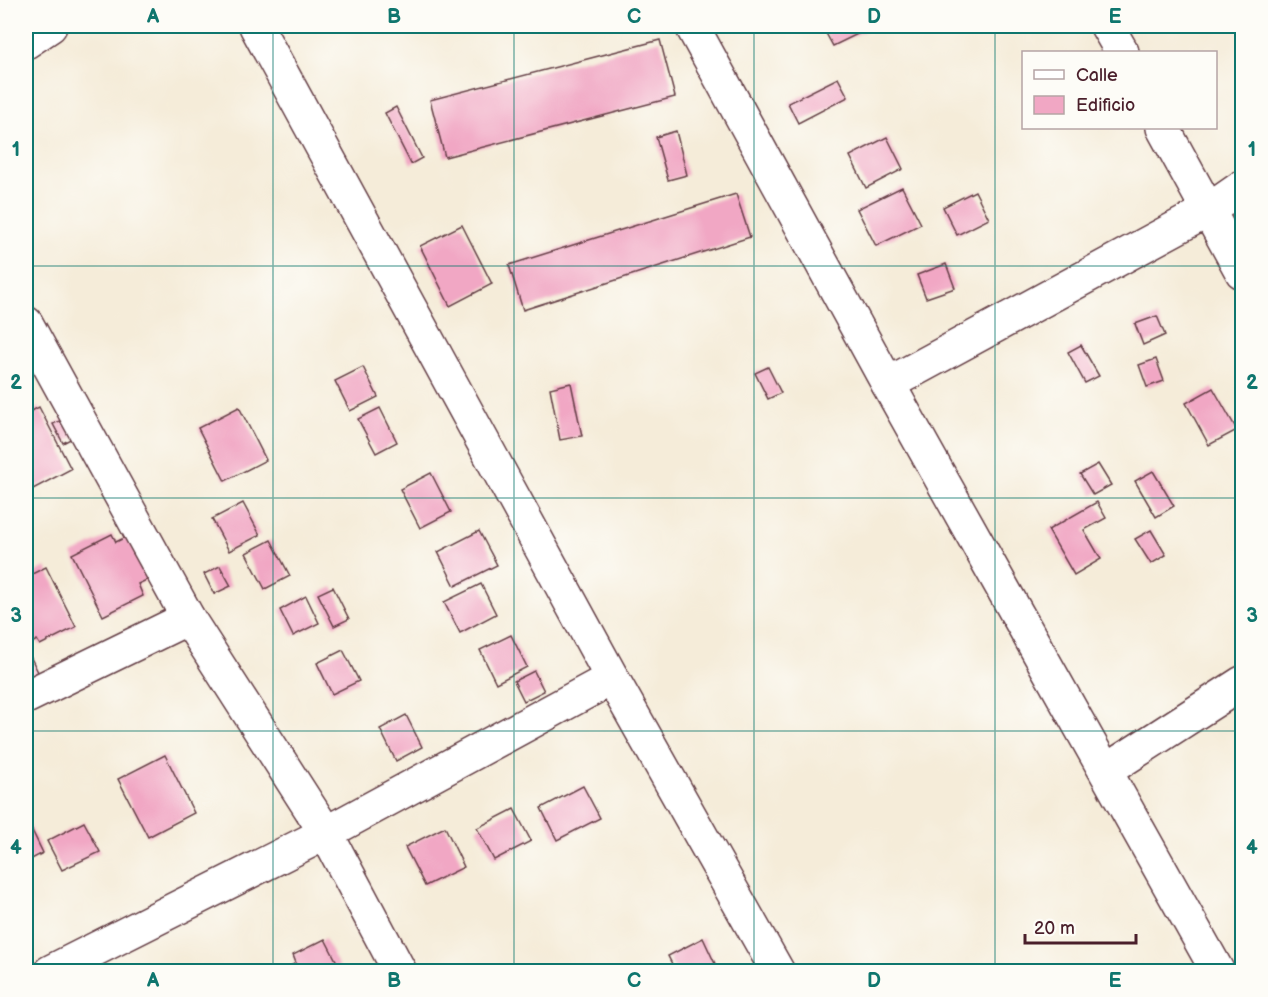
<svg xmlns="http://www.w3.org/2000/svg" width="1268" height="997" viewBox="0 0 1268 997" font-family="'Balsamiq Sans',sans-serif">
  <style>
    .building { fill: #f1a7c4 }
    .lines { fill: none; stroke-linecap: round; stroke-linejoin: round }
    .minor-casing { stroke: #643e45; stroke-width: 36 }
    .minor { stroke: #fff; stroke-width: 33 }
    .grid { fill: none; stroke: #0f766e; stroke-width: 1.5; stroke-opacity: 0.55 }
    .neatline { fill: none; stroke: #0f766e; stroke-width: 2 }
    .grid-label { font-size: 20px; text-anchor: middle; font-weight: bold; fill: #0f766e }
  </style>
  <rect width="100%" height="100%" fill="#fdfcf7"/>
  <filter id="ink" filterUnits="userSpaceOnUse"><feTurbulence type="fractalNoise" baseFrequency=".0167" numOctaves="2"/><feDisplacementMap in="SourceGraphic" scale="12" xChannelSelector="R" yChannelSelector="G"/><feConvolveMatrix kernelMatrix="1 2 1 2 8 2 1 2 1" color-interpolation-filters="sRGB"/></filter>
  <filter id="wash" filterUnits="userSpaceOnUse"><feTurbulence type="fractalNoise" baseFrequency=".008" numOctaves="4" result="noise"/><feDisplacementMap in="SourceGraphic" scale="24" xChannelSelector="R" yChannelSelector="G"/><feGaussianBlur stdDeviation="1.35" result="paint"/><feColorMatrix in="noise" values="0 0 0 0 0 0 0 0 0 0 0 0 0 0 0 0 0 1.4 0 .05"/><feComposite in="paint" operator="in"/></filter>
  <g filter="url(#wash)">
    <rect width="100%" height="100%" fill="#f5ecd9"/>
    <g id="blocks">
      <g class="building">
        <polygon points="822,26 869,26 870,28 833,46"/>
        <polygon points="660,40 675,97 445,157 430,100"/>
        <polygon points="838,78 848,97 798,123 788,103"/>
        <polygon points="396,107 422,158 411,164 385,113"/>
        <polygon points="676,131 687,175 668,180 656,137"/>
        <polygon points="887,137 903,169 866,188 850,156"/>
        <polygon points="902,187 921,224 876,246 857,209"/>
        <polygon points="975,191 989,219 957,235 943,207"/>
        <polygon points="736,194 750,237 523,310 509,265"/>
        <polygon points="462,225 492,284 450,306 420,246"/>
        <polygon points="946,264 955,288 926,298 917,275"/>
        <polygon points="1157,316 1165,335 1143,345 1135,324"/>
        <polygon points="1081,345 1099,376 1085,383 1068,352"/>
        <polygon points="1156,359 1164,381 1147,387 1139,365"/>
        <polygon points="363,367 378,397 350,411 335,381"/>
        <polygon points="768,367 781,393 768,399 755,373"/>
        <polygon points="571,383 582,436 560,440 550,388"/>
        <polygon points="1213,388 1237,430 1209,445 1186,403"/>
        <polygon points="39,407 71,469 33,489 26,474 26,414"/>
        <polygon points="239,407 266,460 225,481 198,428"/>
        <polygon points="380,408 397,442 376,453 358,419"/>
        <polygon points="70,416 80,434 63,443 53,424"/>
        <polygon points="1098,464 1111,485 1093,495 1080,474"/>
        <polygon points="1153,471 1174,506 1156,517 1135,481"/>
        <polygon points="431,473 451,512 420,528 400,489"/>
        <polygon points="1097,502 1106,518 1084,530 1101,559 1074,575 1048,530"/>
        <polygon points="243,503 260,535 229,551 212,519"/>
        <polygon points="1151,530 1166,555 1151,564 1135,539"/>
        <polygon points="479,531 497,565 455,586 438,552"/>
        <polygon points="112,534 116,542 128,536 149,579 138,584 143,596 103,616 72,554"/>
        <polygon points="271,540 290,576 265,589 246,553"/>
        <polygon points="220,566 231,586 214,594 204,574"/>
        <polygon points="46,567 76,627 40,645 37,640 26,646 26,577"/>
        <polygon points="481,584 496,614 460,633 444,602"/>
        <polygon points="333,587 349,619 334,626 318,594"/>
        <polygon points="306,596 319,623 293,636 280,610"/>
        <polygon points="511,635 527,667 496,683 480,650"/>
        <polygon points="343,650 359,681 332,694 317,663"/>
        <polygon points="28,652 38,672 26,679 26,653"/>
        <polygon points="534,671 544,691 524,701 514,681"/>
        <polygon points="406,715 422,747 396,761 380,729"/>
        <polygon points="165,755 194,813 148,837 118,779"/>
        <polygon points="583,786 600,818 557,840 541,808"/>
        <polygon points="514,809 531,841 494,860 477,828"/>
        <polygon points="28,822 43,853 26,862 26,824"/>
        <polygon points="84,822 100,852 62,870 47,841"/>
        <polygon points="445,827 464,867 425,886 405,847"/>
        <polygon points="703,938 717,968 710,972 676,972 668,956"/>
        <polygon points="325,939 342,972 280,972 296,963 293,955"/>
      </g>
    </g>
  </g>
  <g filter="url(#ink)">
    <use href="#blocks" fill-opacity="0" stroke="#643e45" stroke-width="1.5"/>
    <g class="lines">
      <defs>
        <g id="minor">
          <polyline points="256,26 612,678 778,972"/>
          <polyline points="692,26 888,384 1218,972"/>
          <polyline points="1107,26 1122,52"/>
          <polyline points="26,42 50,26"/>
          <polyline points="1163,128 1242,272"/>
          <polyline points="26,323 188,618 326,833 400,972"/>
          <polyline points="888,384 1209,210 1242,187"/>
          <polyline points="26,697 188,618"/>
          <polyline points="1107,770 1242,683"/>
          <polyline points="50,972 326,833 612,678"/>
        </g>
      </defs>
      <use href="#minor" class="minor-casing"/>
      <use href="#minor" class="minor"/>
    </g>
  </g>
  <path class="grid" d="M 273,26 L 273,972M 514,26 L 514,972M 754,26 L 754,972M 995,26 L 995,972M 26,266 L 1242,266M 26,498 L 1242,498M 26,731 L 1242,731"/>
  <rect width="1268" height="997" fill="none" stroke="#fdfcf7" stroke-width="66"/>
  <rect x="1022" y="51" width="195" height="78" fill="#fdfcf7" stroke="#b5a4a5" stroke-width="1.5"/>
  <rect x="1034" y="70" width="30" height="9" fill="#ffffff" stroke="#b5a4a5" stroke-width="1.5"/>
  <text x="1076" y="81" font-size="18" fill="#4a1f2b">Calle</text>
  <rect x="1034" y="96" width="30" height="18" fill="#f1a7c4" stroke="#b5a4a5" stroke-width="1.5"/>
  <text x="1076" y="111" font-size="18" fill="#4a1f2b">Edificio</text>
  <path d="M1025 934v9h111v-9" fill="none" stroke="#4a1f2b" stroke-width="3"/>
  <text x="1034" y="934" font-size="18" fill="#4a1f2b" stroke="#fdfcf7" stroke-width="4.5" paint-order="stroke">20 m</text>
  <rect x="33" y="33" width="1202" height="931" class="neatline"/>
  <g class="grid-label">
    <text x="153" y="23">A</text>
    <text x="394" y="23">B</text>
    <text x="634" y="23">C</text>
    <text x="874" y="23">D</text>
    <text x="1115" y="23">E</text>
    <text x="16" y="156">1</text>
    <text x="1252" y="156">1</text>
    <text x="16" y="389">2</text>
    <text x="1252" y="389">2</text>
    <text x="16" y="622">3</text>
    <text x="1252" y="622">3</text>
    <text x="16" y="854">4</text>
    <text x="1252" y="854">4</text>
    <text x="153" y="987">A</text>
    <text x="394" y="987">B</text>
    <text x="634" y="987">C</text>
    <text x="874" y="987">D</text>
    <text x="1115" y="987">E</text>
  </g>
</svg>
